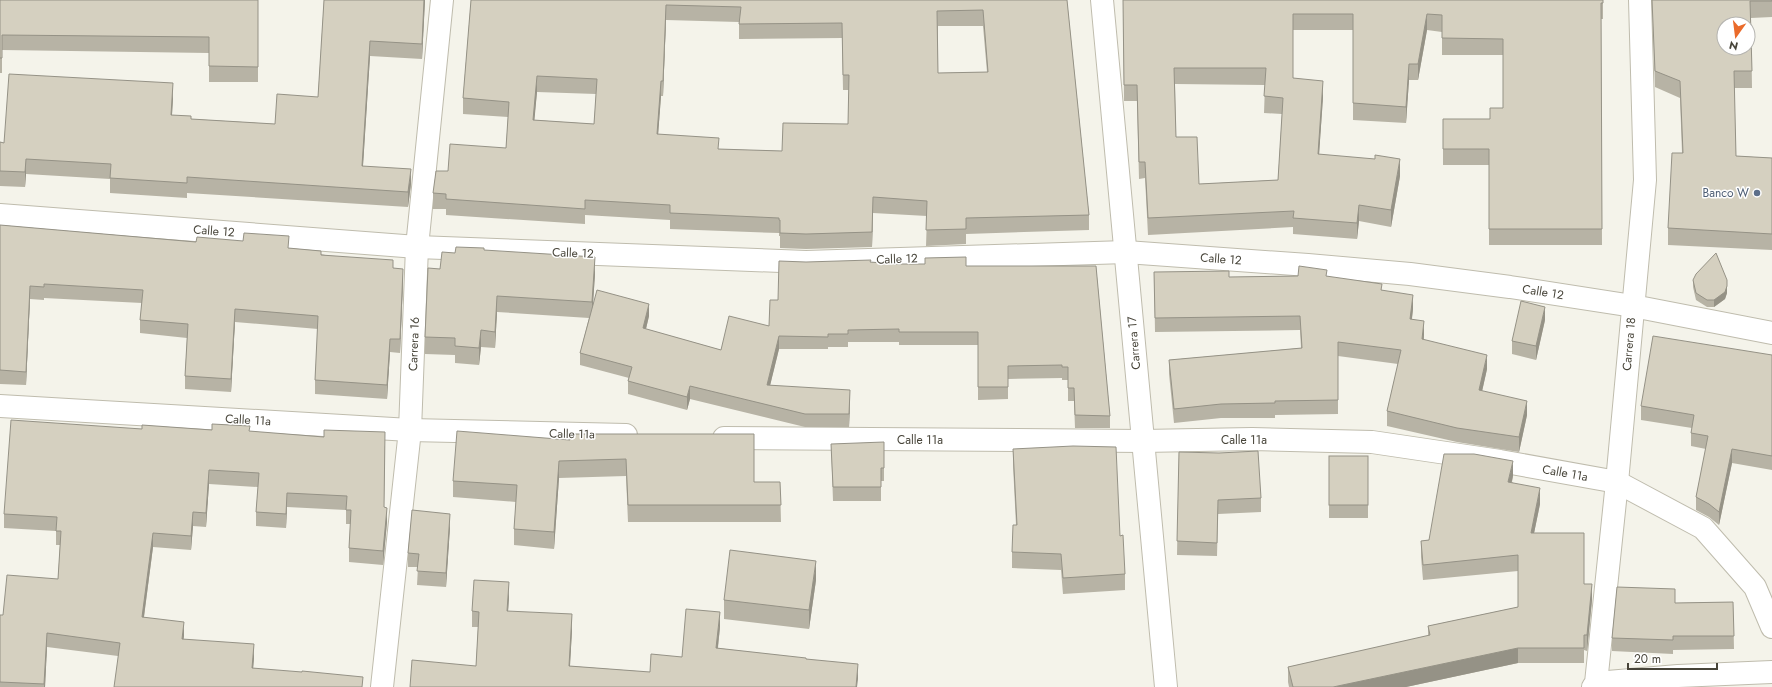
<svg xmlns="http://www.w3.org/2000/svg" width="1772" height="687" viewBox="0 0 1772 687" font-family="Jost,sans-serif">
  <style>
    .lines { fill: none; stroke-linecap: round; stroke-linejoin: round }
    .minor-casing { stroke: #bfbcad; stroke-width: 24 }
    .minor { stroke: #fff; stroke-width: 22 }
    .wall { fill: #b7b3a5; fill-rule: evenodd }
    .shaded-wall { fill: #959286 }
    .building { fill: #d5d0c0; stroke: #959286; fill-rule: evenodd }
    .service-dot { fill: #5c6f8a; stroke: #fff; stroke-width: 1.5 }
    .labels { text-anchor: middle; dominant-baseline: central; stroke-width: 3; stroke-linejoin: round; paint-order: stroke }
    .service-label { font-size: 12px; fill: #4e5e75; stroke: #fff; text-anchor: end }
    .street-label { font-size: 12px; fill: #474439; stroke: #fff }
  </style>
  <rect width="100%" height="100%" fill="#f4f3ea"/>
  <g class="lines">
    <defs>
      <g id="minor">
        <polyline points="1102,0 1166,687"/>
        <polyline points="0,215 417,247 806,262 1126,252 1308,265 1410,274 1510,287 1633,306 1772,333"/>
        <polyline points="0,406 410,430 626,435"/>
        <polyline points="724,438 1143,441 1252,439 1372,442 1500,461 1617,482 1703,528 1755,587 1772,627"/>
        <polyline points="1596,683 1678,676 1772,672"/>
        <polyline points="382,687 410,430 417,247 442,0"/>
        <polyline points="1593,687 1596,683 1617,482 1645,180 1640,0"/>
      </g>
    </defs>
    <use href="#minor" class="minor-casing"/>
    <use href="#minor" class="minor"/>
  </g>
  <g class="wall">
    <polygon points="0,0 258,0 258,82 209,82 209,53 2,50 2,73 0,73"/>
    <polygon points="324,0 425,0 422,59 370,56 363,166 411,184 408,207 187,193 187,198 110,193 110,179 26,174 25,187 0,186 0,142 4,143 173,98 172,115 191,119 275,124 318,97"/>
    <path d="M 471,0 L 1067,0 L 1089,215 L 1089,230 L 966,234 L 966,244 L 926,246 L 927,216 L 873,213 L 872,247 L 806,249 L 780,248 L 780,236 L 779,236 L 779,233 L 670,229 L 670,220 L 585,215 L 585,224 L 446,215 L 446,209 L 433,209 L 433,193 L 448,171 L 506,148 L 508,117 L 463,114 L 463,98 ZM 666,20 L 739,22 L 739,39 L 842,38 L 843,90 L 849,90 L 848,124 L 782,151 L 719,149 L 658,134 L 661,96 L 663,96 ZM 938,26 L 983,26 L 987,72 L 938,73 ZM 537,92 L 596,94 L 594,124 L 534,120 Z"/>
    <path d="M 1123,0 L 1603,0 L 1603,19 L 1601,19 L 1602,245 L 1489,245 L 1489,165 L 1443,165 L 1443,119 L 1490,119 L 1490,108 L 1503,108 L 1503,55 L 1442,55 L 1442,32 L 1427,30 L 1418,80 L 1409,80 L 1406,123 L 1353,120 L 1353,30 L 1293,30 L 1293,78 L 1323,97 L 1319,154 L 1400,176 L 1391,227 L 1359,221 L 1357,239 L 1293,234 L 1293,227 L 1148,235 L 1145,178 L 1139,179 L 1137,101 L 1124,101 ZM 1175,84 L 1265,85 L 1264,113 L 1282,114 L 1278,180 L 1199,184 L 1176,137 Z"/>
    <polygon points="1652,0 1772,0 1772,17 1751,18 1752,88 1734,88 1736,156 1772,158 1772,250 1668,245 1668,228 1682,153 1680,98 1655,87"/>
    <polygon points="0,225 196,242 289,248 393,268 403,282 400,353 390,352 387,399 315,394 315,380 318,329 235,322 231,392 185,389 185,376 187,338 140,333 140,320 142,303 44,298 44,300 30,299 26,385 0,384"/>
    <polygon points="484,250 595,274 593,303 649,316 646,329 721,350 769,326 778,300 806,262 871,262 895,264 966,266 1096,266 1110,416 1110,428 1075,428 1074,401 1068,401 1068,380 1062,380 1062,378 1008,379 1008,399 978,400 978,345 899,345 899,342 848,342 848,347 828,347 828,349 779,349 770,385 850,403 849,427 805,427 690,399 687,410 628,394 628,381 629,378 580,365 580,353 589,318 497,312 495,348 481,347 479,365 455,363 455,355 425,354 425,337 440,269 455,253"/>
    <polygon points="1154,272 1229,277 1327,276 1382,290 1413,309 1412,319 1424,335 1424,340 1487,369 1482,391 1527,415 1519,452 1457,442 1387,426 1387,411 1398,364 1338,356 1338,414 1275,415 1275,418 1221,418 1174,423 1169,374 1169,360 1301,348 1300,330 1155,332"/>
    <polygon points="1693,280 1727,280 1727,293 1725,299 1714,307 1707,307 1696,300 1693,287"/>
    <polygon points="1545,320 1536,360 1512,354 1512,341"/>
    <polygon points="1772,355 1772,470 1732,463 1719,525 1709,517 1696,510 1696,497 1706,449 1691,446 1691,433 1692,428 1641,420 1641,406"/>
    <polygon points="212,430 250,431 385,446 384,507 387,522 383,565 349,562 349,548 351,524 346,524 346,510 287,507 286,528 256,526 256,512 258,487 209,484 206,527 193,526 191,550 153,547 144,617 184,636 183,639 254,658 253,668 363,687 47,647 45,687 0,687 0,615 3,615 58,579 60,545 56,545 56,531 4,528 4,514"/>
    <polygon points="570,440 754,482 780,482 781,522 628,522 626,476 559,478 554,549 514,545 514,529 516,502 453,497 453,481"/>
    <polygon points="831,444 884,468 884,481 881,481 881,501 833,501"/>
    <polygon points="1013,449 1120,536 1125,574 1125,590 1063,594 1061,570 1012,568 1012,552 1016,525 1013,465"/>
    <polygon points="1179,452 1261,498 1261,512 1218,514 1217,556 1177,555"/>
    <rect x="1329" y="456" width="39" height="62"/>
    <polygon points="1513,476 1512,482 1540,504 1534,533 1584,584 1592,600 1587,651 1584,650 1584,663 1518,663 1406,687 1289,687 1288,682 1288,667 1428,636 1428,626 1518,607 1518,571 1423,580 1421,557 1421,541 1429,540"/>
    <polygon points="450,527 446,587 417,585 418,567 408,567 408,553"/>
    <polygon points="816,580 809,629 724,619 724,600"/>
    <polygon points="509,598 508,611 572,630 570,666 650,672 682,657 720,627 718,648 806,659 858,679 476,666 478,627 472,627 472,611"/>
    <polygon points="1733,602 1734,649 1673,650 1673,654 1612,651 1612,638 1675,603"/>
  </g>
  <g class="shaded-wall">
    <polygon points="424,0 425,0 422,59 422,44"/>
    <polygon points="666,5 666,20 663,96 663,81"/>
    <polygon points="1427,14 1427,30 1418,80 1418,64"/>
    <polygon points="370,41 370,56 362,181 362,166"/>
    <polygon points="1409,64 1409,80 1406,123 1406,107"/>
    <polygon points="537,76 537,92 533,136 533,120"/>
    <polygon points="661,81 661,96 657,150 657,134"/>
    <polygon points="1323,81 1323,97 1318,170 1318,154"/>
    <polygon points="173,83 173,98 171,131 171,115"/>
    <polygon points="26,159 26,174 25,187 25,172"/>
    <polygon points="1400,159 1400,176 1391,227 1391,210"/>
    <polygon points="411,169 411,184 408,207 408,192"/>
    <polygon points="873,197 873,213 872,247 872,232"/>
    <polygon points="1359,205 1359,221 1357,239 1357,223"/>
    <polygon points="595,257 595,274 592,319 592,302"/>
    <polygon points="403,269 403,282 400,353 400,339"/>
    <polygon points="30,286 30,299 26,385 26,372"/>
    <polygon points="1727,286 1727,293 1725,299 1714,307 1714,300"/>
    <polygon points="1413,295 1413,309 1410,333 1410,319"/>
    <polygon points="497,296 497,312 495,348 495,332"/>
    <polygon points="649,304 649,316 643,341 643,328"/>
    <polygon points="1545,307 1545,320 1536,360 1536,346"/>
    <polygon points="235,309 235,322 231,392 231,379"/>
    <polygon points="1424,321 1424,335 1422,354 1422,339"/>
    <polygon points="481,330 481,347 479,365 479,348"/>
    <polygon points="779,336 779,349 767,398 767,385"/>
    <polygon points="390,339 390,352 387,399 387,385"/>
    <polygon points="1487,355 1487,369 1479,405 1479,390"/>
    <polygon points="690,386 690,399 687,410 687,397"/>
    <polygon points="850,390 850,403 849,427 849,414"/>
    <polygon points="1527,401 1527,415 1519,452 1519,437"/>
    <polygon points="1732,449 1732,463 1719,525 1719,512"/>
    <polygon points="559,461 559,478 554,549 554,532"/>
    <polygon points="1513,461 1513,476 1508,497 1508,482"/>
    <polygon points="209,470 209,484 206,527 206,513"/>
    <polygon points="1540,488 1540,504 1531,548 1531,533"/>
    <polygon points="287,493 287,507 286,528 286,514"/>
    <polygon points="387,508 387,522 383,565 383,551"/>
    <polygon points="193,512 193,526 191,550 191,536"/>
    <polygon points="450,514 450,527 446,587 446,573"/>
    <polygon points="153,533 153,547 142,631 142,617"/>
    <polygon points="816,561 816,580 809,629 809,610"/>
    <polygon points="509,582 509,598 507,626 507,611"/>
    <polygon points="1592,584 1592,600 1587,651 1587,635"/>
    <polygon points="720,612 720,627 716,663 716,648"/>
    <polygon points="572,614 572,630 569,682 569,666"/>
    <polygon points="184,622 184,636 182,653 182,639"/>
    <polygon points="47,633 47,647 45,687 44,687"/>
    <polygon points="254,644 254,658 252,682 252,668"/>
    <polygon points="1518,648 1518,663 1406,687 1333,687"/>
    <polygon points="858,664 858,679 857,687 856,687"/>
  </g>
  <g class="building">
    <polygon points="0,0 258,0 258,67 209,66 209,37 2,35 2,58 0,58"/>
    <polygon points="324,0 424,0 422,44 370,41 362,166 411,169 408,192 187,177 187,183 110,178 111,164 26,159 25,172 0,171 0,142 4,143 9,74 173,83 171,115 191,116 191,119 275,124 277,94 318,97"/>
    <path d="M 471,0 L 1067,0 L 1089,215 L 966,218 L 966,229 L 926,230 L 927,201 L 873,197 L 872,232 L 806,234 L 780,233 L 780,220 L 779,220 L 779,218 L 670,213 L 670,205 L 585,200 L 585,209 L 446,199 L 446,194 L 433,193 L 436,171 L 448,171 L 450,144 L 506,148 L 509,102 L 463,98 ZM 666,5 L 741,7 L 739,24 L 842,23 L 843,75 L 849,75 L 848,124 L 783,123 L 782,151 L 718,149 L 719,138 L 657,134 L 661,81 L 663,81 ZM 983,10 L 988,72 L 938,73 L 937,11 ZM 537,76 L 597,79 L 594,124 L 533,120 Z"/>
    <path d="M 1123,0 L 1603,0 L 1603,3 L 1601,3 L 1602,229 L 1489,229 L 1489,149 L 1443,149 L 1443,119 L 1490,119 L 1490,108 L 1503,108 L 1503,39 L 1442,38 L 1442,15 L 1427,14 L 1418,64 L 1409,64 L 1406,107 L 1353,103 L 1353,14 L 1293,14 L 1293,78 L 1323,81 L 1318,154 L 1375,159 L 1375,155 L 1400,159 L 1391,210 L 1359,205 L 1357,223 L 1293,218 L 1294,211 L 1148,218 L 1145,162 L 1139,162 L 1137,85 L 1124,85 ZM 1174,68 L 1266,68 L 1264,96 L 1283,98 L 1278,180 L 1199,184 L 1197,137 L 1176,137 Z"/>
    <path d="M 1652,0 L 1772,0 L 1772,1 L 1750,1 L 1752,71 L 1734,71 L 1736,156 L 1772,158 L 1772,234 L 1668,228 L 1672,153 L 1683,153 L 1680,81 L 1655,71 ZM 1724,24 L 1748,24 L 1748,48 L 1724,48 Z"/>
    <polygon points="0,225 196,242 197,237 243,241 244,233 289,236 288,248 321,251 321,255 393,260 393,268 403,269 400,339 390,339 387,385 315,380 318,316 235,309 231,379 185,376 188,324 140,320 143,290 44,284 44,287 30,286 26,372 0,370"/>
    <polygon points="456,247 484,248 484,250 595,257 592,302 497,296 495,332 481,330 479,348 455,346 455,338 425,337 428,268 440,269 442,252 455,253"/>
    <polygon points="1716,253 1727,280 1727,286 1725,292 1714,300 1707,300 1696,293 1693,280 1696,274"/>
    <polygon points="966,257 966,266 1096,266 1110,416 1075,415 1074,388 1068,388 1068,367 1062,367 1062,365 1008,366 1008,387 978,387 978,332 899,332 899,329 848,330 848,334 828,334 828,337 779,336 767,385 850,390 849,414 805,414 690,386 687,397 628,381 632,367 580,353 597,290 649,304 643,328 721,350 729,316 769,326 770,300 778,300 779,261 806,262 871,260 870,262 895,264 925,264 925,258"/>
    <polygon points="1299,266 1327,270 1326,276 1382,284 1381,290 1413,295 1410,319 1424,321 1422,339 1487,355 1479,390 1527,401 1519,437 1457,428 1387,411 1401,350 1338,342 1338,400 1275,401 1275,403 1221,404 1174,409 1169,360 1302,348 1300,316 1155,318 1154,272 1229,271 1229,277 1298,276"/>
    <polygon points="1521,301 1545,307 1536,346 1512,341"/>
    <polygon points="1653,336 1772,355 1772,456 1732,449 1719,512 1709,504 1696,497 1708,436 1691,433 1694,415 1641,406"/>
    <polygon points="11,420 142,429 142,425 212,430 212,424 250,426 249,431 324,437 324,430 385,432 384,507 387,508 383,551 349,548 351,510 346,510 347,496 287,493 286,514 256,512 259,473 209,470 206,513 193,512 191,536 153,533 142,617 184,622 182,639 254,644 252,668 302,672 302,671 363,677 362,687 114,687 120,643 47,633 44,684 0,682 0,615 3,615 7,575 58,579 61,531 56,531 57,517 4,514"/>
    <polygon points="457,431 570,440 570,434 754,434 754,482 780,482 781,505 628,505 626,459 559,461 554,532 514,529 517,485 453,481"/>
    <polygon points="884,442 884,468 881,468 881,487 833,487 831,444"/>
    <polygon points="1073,446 1116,447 1120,536 1123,535 1125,574 1063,578 1061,554 1012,552 1013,525 1017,525 1013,449"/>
    <polygon points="1258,451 1261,498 1218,500 1217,543 1177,541 1179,452 1219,453"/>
    <polygon points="1444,454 1474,454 1513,461 1508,482 1540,488 1531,533 1584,533 1584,584 1592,584 1587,635 1584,635 1584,648 1518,648 1333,687 1293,687 1288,667 1430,635 1428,626 1518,607 1518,555 1423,565 1421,541 1429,540"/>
    <rect x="1329" y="456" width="39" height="49"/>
    <polygon points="412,510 450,514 446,573 417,571 419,554 408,553"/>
    <polygon points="730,550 816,561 809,610 724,600"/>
    <polygon points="474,580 509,582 507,611 572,614 569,666 650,672 651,654 682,657 686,609 720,612 716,648 806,658 806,659 858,664 856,687 410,687 412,660 476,666 479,612 472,611"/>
    <polygon points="1617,587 1675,589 1675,603 1733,602 1734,636 1673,636 1673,640 1612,638"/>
  </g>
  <circle class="service-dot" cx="1757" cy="193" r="4"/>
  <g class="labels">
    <g class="service-label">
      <text x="1749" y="193">Banco W</text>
    </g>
    <g class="street-label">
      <text transform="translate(214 231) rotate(4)">Calle 12</text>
      <text transform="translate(573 253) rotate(2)">Calle 12</text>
      <text transform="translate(897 259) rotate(-2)">Calle 12</text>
      <text transform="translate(1221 259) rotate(4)">Calle 12</text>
      <text transform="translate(1543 292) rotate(9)">Calle 12</text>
      <text transform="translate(1134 343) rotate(-95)">Carrera 17</text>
      <text transform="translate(414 344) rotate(-88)">Carrera 16</text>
      <text transform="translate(1629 344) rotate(-85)">Carrera 18</text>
      <text transform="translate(248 420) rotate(3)">Calle 11a</text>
      <text transform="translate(572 434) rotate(1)">Calle 11a</text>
      <text x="920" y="440">Calle 11a</text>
      <text x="1244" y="440">Calle 11a</text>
      <text transform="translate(1565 473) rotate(10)">Calle 11a</text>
    </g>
  </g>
  <g transform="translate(1736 36) rotate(194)"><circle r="19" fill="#ffffff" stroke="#b5b4b0"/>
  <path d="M0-3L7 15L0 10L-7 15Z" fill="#ea6b2b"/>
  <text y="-6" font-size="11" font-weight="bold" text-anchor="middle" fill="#474439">N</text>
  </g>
  <path d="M1628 663v6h89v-6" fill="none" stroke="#474439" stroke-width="2"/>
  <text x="1634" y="663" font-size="12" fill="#474439" stroke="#ffffff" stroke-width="3" paint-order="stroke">20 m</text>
</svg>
